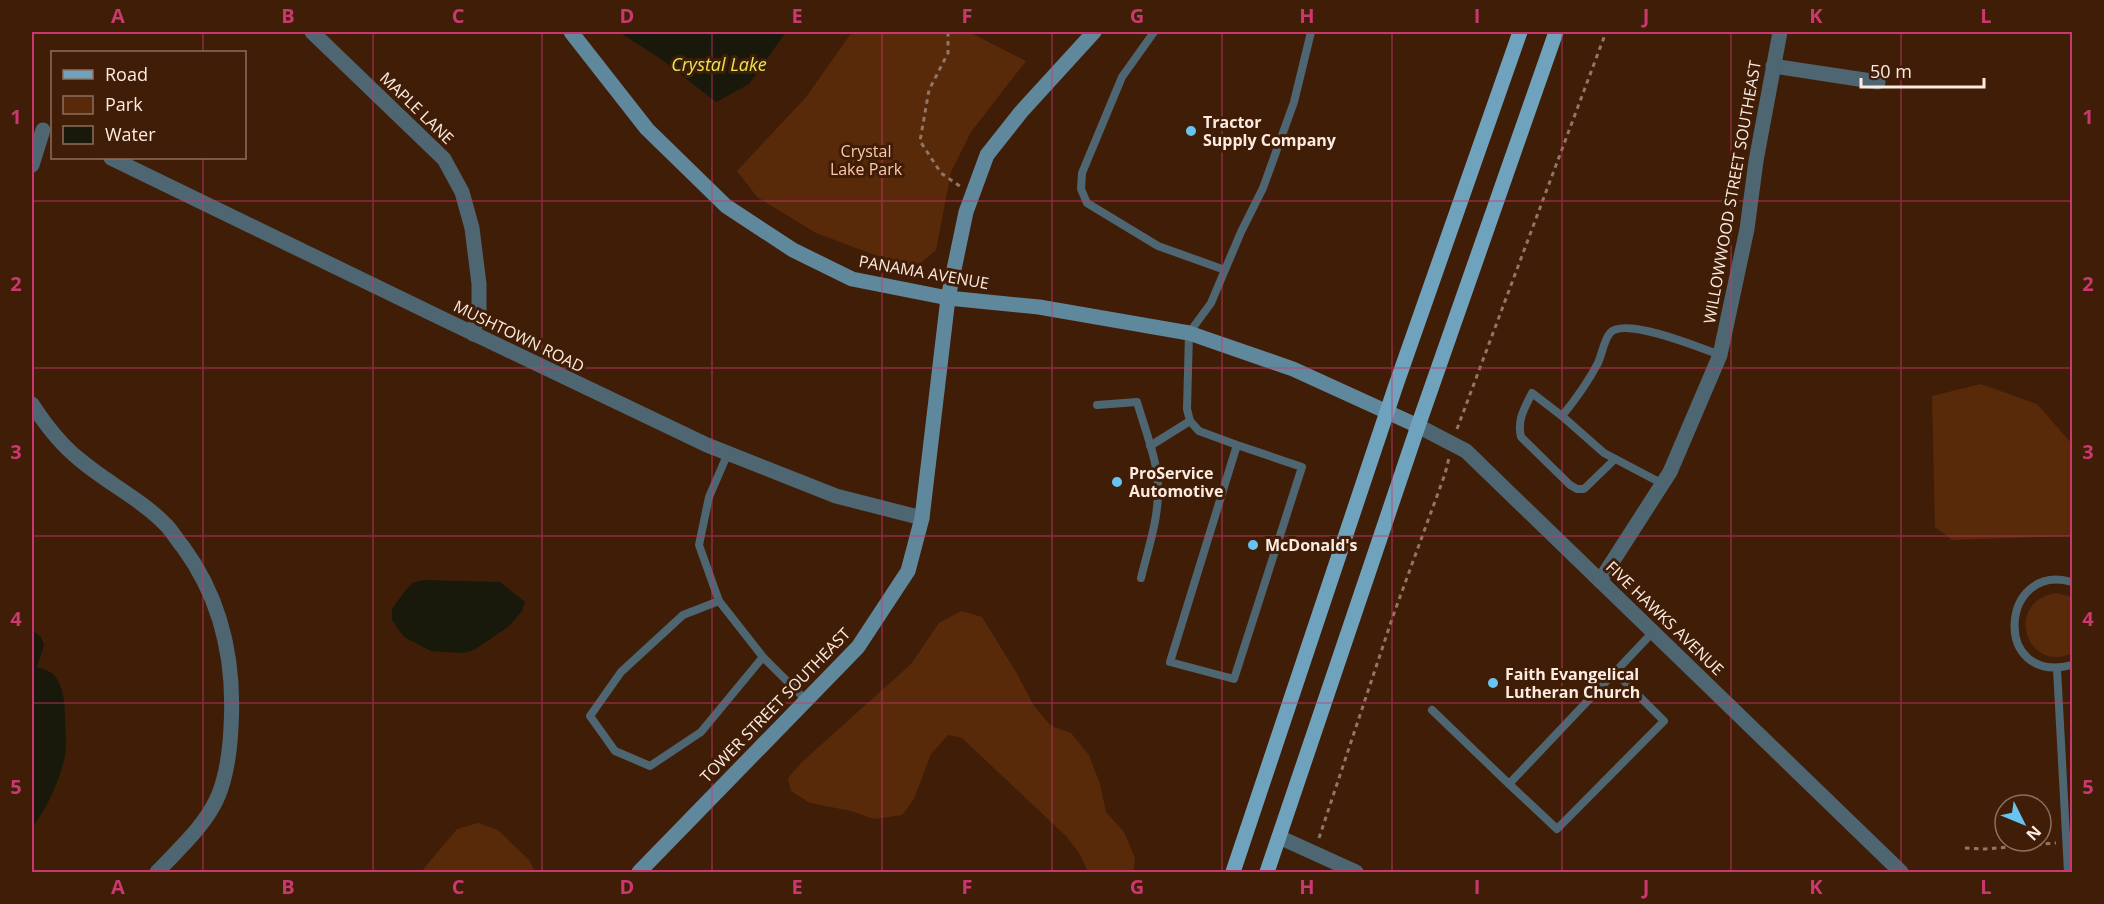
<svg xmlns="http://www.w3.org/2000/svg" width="2104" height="904" viewBox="0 0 2104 904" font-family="'Open Sans',sans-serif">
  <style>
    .green { fill: #582a0a }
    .water { fill: #18190a }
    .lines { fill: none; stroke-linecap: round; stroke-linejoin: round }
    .path { stroke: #927665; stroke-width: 3; stroke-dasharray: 4.5 4.5; stroke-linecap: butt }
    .lane { stroke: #4d6672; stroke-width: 8 }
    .street { stroke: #4d6672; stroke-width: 15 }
    .secondary { stroke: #60889c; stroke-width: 15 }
    .primary { stroke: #6fa3bd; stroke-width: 15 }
    .grid { fill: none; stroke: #cb386f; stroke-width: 1.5; stroke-opacity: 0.55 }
    .poi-dot { fill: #67c4f0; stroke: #401d06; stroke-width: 2 }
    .labels { text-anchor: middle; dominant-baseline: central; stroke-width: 6; stroke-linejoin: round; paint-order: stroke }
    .street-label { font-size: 16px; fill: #fdebe1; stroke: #401d06 }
    .poi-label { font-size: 16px; font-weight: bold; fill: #fdebe1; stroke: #401d06; text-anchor: start }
    .park-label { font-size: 16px; fill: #fbcaaf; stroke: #401d06 }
    .water-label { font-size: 18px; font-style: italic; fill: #e3e855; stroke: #401d06 }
    .neatline { fill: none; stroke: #cb386f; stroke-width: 2 }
    .grid-label { font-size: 20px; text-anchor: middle; font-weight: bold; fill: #cb386f }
  </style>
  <rect width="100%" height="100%" fill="#401d06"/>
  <g class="green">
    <polygon points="852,32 969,32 1026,61 971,132 951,172 936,250 921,263 907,267 816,233 757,197 737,171 806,97"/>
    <polygon points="1981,384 2037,404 2072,444 2071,536 1952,540 1935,527 1932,396"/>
    <path d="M 2057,593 L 2072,597 L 2072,653 C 2027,675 2002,601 2057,593 Z"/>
    <polygon points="961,611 982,617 1016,672 1034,706 1051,726 1071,733 1089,755 1100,784 1106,812 1124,832 1135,858 1133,872 1088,872 1079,853 1066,836 962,738 948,735 931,754 914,799 902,815 874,819 851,811 810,803 791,791 788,778 802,762 911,664 939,623"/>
    <polygon points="478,823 498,830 529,860 535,872 421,872 457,829"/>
  </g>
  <g class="water">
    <polygon points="619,32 786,32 749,84 716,102 661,59"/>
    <polygon points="424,580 500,582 525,602 522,611 508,627 474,650 463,653 431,651 404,637 392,620 392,609 405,591 412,583"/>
    <path d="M 32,630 L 41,637 L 44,645 L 37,667 C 42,669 50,671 54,675 C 63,685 65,702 65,715 C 65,728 67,743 65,756 C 59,782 48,807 32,827 Z"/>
  </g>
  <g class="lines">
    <g class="path">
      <polyline points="948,32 948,53 929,90 920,141 941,173 961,187"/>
      <polyline points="1457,429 1606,32"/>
      <polyline points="1319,838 1393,616 1445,474 1449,458"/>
      <polyline points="1965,848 1985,849 2056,843"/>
    </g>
    <g class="lane">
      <polyline points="1154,32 1122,77 1082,173 1081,189 1087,203 1158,246 1225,270"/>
      <path d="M 1097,405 L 1137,402 C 1144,426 1158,462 1158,487 C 1159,518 1148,549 1141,578"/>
      <polyline points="1562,416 1604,453 1663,484"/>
      <polyline points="1237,445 1302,467 1234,679 1170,662 1237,445 1199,431 1190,421 1187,409 1189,333 1211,303 1241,232 1263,188 1294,102 1311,32"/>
      <polyline points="1150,446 1190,421"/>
      <polyline points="728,453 709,497 699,545 719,601 763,657 806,700"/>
      <path d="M 1615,459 L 1584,489 L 1577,489 L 1570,485 L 1521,437 C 1517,420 1524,409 1532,393 L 1562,416 C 1576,399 1588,382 1598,363 C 1602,354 1604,340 1610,333 C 1624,316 1701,348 1720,355"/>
      <path d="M 2072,582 C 2000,561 1991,686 2072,665"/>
      <polyline points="719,601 683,615 621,672 590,716 615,751 650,766 701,732 763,657"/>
      <polyline points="2057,669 2068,872"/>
      <polyline points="1432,710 1509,784 1653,632"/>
      <polyline points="1509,784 1557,829 1664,721 1615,672"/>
    </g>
    <g class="street">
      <polyline points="312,32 444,159 462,192 472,228 479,284 479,310 473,334"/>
      <polyline points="1773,66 1878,82"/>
      <polyline points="111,158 441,318 707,445 836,496 922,518"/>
      <polyline points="32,165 43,130"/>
      <path d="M 32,404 C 45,424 60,444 79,459 C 107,483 141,499 166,525 C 172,531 177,540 183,547 C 222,600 235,662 231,727 C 230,749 227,773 219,794 C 207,824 179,849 157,872"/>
      <polyline points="1418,426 1466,451 1901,872"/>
      <polyline points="1600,581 1670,472 1720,355 1747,229 1756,161 1780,32"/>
      <polyline points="1279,837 1356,872"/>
    </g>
    <g class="secondary">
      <polyline points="571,32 647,129 726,206 793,250 852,279 948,298 1039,307 1189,333 1293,369 1418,426"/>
      <polyline points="639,872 858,647 908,571 922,518 948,298 966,212 987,155 1021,112 1094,32"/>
    </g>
    <g class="primary">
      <polyline points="1233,872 1396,385 1520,32"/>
      <polyline points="1267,872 1418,426 1556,32"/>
    </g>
  </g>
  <path class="grid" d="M 203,32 L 203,52M 373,32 L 373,872M 542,32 L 542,872M 712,32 L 712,872M 882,32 L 882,872M 1052,32 L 1052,872M 1222,32 L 1222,872M 1392,32 L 1392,872M 1562,32 L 1562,872M 1731,32 L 1731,872M 1901,32 L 1901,872M 203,158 L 203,872M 32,201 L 2072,201M 32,368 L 2072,368M 32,536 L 2072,536M 32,703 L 2072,703"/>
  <g class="poi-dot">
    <circle cx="1191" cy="131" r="6"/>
    <circle cx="1117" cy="482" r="6"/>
    <circle cx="1253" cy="545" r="6"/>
    <circle cx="1493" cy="683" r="6"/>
  </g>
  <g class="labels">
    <g class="street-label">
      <text transform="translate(417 108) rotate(44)">MAPLE LANE</text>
      <text transform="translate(1732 192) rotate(-80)">WILLOWWOOD STREET SOUTHEAST</text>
      <text transform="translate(924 272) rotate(10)">PANAMA AVENUE</text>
      <text transform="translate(519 336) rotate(26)">MUSHTOWN ROAD</text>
      <text transform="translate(1665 618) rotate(44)">FIVE HAWKS AVENUE</text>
      <text transform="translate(775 705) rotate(-46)">TOWER STREET SOUTHEAST</text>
    </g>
    <g class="poi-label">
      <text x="1203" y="122">Tractor<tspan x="1203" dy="18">Supply Company</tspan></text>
      <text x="1129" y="473">ProService<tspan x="1129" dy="18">Automotive</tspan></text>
      <text x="1265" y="545">McDonald's</text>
      <text x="1505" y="674">Faith Evangelical<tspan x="1505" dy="18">Lutheran Church</tspan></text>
    </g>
    <g class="park-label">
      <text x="866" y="151">Crystal<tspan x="866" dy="18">Lake Park</tspan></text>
    </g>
    <g class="water-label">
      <text x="719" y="64">Crystal Lake</text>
    </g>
  </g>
  <rect width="2104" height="904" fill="none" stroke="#401d06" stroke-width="66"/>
  <rect x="51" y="51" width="195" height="108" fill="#401d06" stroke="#8c6f5e" stroke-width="1.5"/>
  <rect x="63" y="70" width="30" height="9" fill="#6fa3bd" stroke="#8c6f5e" stroke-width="1.5"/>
  <text x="105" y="81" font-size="18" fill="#fdebe1">Road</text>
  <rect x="63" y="96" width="30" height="18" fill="#582a0a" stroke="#8c6f5e" stroke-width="1.5"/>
  <text x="105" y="111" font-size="18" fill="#fdebe1">Park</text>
  <rect x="63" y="126" width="30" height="18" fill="#18190a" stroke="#8c6f5e" stroke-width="1.5"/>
  <text x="105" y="141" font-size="18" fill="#fdebe1">Water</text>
  <g transform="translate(2023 823) rotate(133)"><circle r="28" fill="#401d06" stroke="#8c6f5e" stroke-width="1.5"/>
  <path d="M0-4.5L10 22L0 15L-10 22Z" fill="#67c4f0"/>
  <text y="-9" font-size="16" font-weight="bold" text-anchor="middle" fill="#fdebe1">N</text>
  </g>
  <path d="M1861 78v9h123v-9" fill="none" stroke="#fdebe1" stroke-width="3"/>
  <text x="1870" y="78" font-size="18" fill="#fdebe1" stroke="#401d06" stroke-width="4.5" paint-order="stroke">50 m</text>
  <rect x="33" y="33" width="2038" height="838" class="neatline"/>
  <g class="grid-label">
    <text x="118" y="23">A</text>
    <text x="288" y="23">B</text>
    <text x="458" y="23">C</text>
    <text x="627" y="23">D</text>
    <text x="797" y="23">E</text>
    <text x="967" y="23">F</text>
    <text x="1137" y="23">G</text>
    <text x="1307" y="23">H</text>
    <text x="1477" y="23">I</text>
    <text x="1646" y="23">J</text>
    <text x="1816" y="23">K</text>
    <text x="1986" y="23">L</text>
    <text x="16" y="124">1</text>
    <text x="2088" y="124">1</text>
    <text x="16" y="291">2</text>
    <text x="2088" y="291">2</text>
    <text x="16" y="459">3</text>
    <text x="2088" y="459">3</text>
    <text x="16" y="626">4</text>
    <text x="2088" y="626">4</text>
    <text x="16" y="794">5</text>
    <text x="2088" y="794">5</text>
    <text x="118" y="894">A</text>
    <text x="288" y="894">B</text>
    <text x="458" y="894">C</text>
    <text x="627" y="894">D</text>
    <text x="797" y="894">E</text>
    <text x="967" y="894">F</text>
    <text x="1137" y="894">G</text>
    <text x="1307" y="894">H</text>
    <text x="1477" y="894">I</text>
    <text x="1646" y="894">J</text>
    <text x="1816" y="894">K</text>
    <text x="1986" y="894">L</text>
  </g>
</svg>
